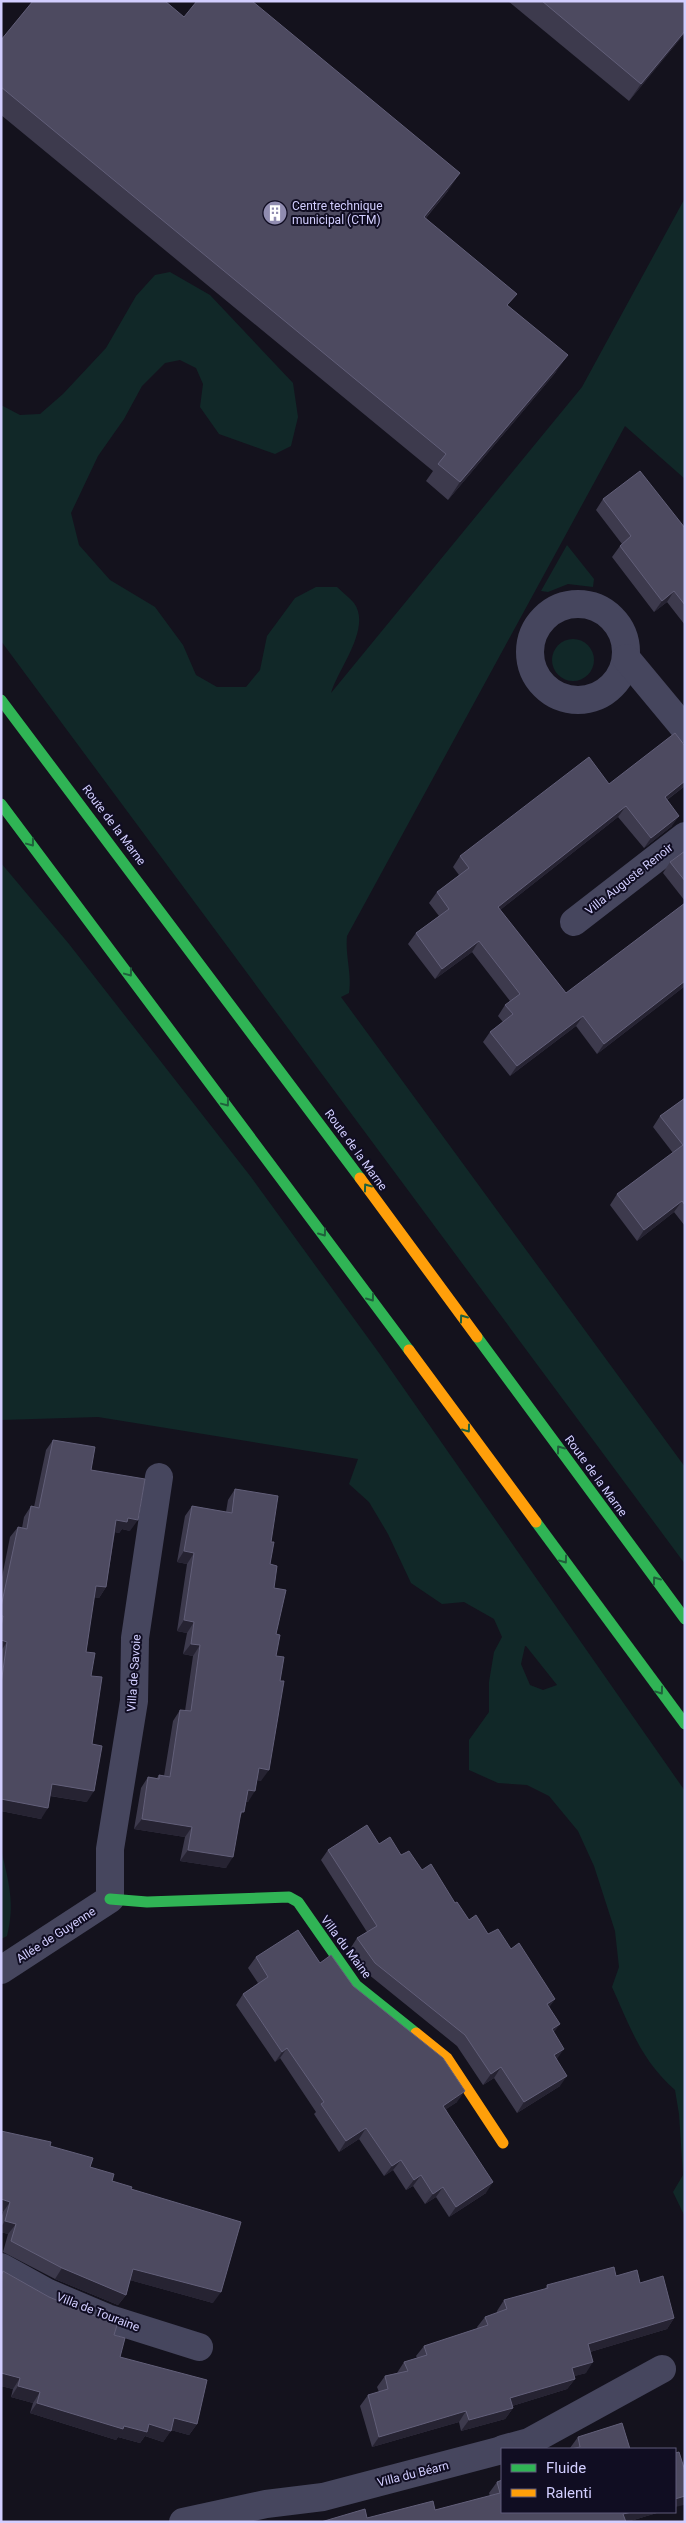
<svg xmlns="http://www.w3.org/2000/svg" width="686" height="2523" viewBox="0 0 686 2523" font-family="Roboto,sans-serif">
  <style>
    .green { fill: #112828; fill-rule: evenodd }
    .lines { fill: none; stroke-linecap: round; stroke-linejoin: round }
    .street { stroke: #46465e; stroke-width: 28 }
    .fast { stroke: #30b455; stroke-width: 11 }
    .slow { stroke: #ff9f0a; stroke-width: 11 }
    .wall { fill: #3d3a4d }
    .shaded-wall { fill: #262332 }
    .building { fill: #4d4a60; stroke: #625f79 }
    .oneway { stroke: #20603c }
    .labels { text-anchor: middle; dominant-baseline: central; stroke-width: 4; stroke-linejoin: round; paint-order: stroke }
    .poi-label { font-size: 12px; fill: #d2ceff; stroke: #100d22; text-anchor: start }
    .street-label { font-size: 12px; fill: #d2ceff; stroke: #100d22 }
  </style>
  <rect width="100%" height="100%" fill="#14121d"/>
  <g class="green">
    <path d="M 685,198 L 685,479 L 625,426 L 347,936 C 345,956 352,973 349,993 L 341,997 L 685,1467 L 685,1564 L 1,641 L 1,405 L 20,415 L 40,414 L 63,394 L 106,348 L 136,296 L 155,275 L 170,272 L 210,295 L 293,383 L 298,417 L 291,446 L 275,454 L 219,434 L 200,407 L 203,384 L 196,368 L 180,360 L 165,363 L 142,386 L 124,419 L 98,456 L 71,513 L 79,545 L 110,580 L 155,607 L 183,645 L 196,675 L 217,687 L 246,687 L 260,670 L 267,636 L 295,598 L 316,587 L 337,587 C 342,592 349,597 354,603 C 372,628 338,669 331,693 L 582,387 Z"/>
    <polygon points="567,545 594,579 593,587 568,584 548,592 541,591"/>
    <circle cx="573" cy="660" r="21"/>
    <path d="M 1,863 L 69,944 L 251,1177 L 379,1353 L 685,1791 L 685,2217 L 673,2192 L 683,2175 L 679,2114 L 675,2090 C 641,2060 630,2027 612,1987 L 619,1967 L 615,1931 L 594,1866 L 578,1831 L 549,1796 L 527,1785 L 498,1783 L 469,1770 L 469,1740 L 489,1712 L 489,1682 L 494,1652 L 502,1637 L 494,1619 L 464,1602 L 442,1604 L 411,1583 L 388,1534 L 369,1502 L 349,1484 L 358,1459 L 98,1417 L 1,1420 ZM 525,1646 L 526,1646 L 557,1685 L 543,1690 L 530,1685 L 521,1664 Z"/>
    <path d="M 2,1853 C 9,1884 15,1904 7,1936 L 1,1939 Z"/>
  </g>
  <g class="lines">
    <g class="street">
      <circle cx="578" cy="652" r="48"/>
      <polyline points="626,658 685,729"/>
      <polyline points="574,922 685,836"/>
      <polyline points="1,1970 110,1899 110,1849 134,1701 135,1638 159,1477"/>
      <polyline points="1,2267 48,2293 107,2318 199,2347"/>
      <polyline points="503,2449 529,2442 662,2369"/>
      <polyline points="183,2522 266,2504 323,2497 502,2450"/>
    </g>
    <g class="fast">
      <polyline points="1,700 360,1178"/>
      <polyline points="1,804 409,1350"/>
      <polyline points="477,1337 685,1619"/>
      <polyline points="536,1522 685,1724"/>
      <polyline points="110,1899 147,1902 289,1897 298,1902 356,1985 416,2033"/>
    </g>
    <g class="slow">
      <polyline points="360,1178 477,1337"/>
      <polyline points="409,1350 536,1522"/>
      <polyline points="416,2033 447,2058 503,2143"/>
    </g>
  </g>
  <g class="wall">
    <polygon points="508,1 685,1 685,33 629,101"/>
    <polygon points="184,17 448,191 426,218 508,306 556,372 448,500 426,481 433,471 1,115 1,40"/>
    <polygon points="603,499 685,528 685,625 667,602 654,612 612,557 620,546 622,544 596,510"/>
    <polygon points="609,784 685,786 667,800 672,826 644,848 618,817 500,910 566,993 685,986 597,1054 576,1026 510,1076 483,1042 490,1032 503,1022 498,1016 505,1005 510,1001 472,952 435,979 408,944 416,933 439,916 429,903 437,892 459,875 453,867 460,856"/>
    <polygon points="685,851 685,901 663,873 670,862"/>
    <polygon points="685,1098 685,1226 674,1212 637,1241 610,1205 617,1194 673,1153 653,1127 660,1116"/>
    <polygon points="53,1440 91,1470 130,1531 122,1529 119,1533 115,1532 106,1587 99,1598 94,1597 86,1652 91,1676 92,1744 87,1802 50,1796 41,1819 1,1811 1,1582 10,1537 18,1527 22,1528 24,1517 31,1506 34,1507 46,1450"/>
    <polygon points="235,1489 271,1542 270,1564 274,1588 276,1656 261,1781 257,1780 248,1802 246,1802 240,1818 226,1868 180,1861 185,1837 134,1829 141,1788 148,1777 157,1778 159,1775 164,1776 173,1721 180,1710 185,1711 193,1656 183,1654 187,1633 177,1631 187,1564 177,1562 185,1516 192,1506 226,1512 228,1500"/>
    <polygon points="379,1844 401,1855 422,1870 455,1903 469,1920 488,1934 511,1949 555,1999 549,2007 554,2032 560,2086 517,2113 494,2078 483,2085 457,2046 368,1974 350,1949 357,1938 367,1932 321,1860 328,1850"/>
    <polygon points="256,1957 320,1963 353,1986 457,2102 446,2109 486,2193 449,2217 436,2197 425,2204 413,2186 406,2190 393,2170 384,2176 359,2139 339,2152 314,2114 316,2112 280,2058 275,2062 236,2005 243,1994 258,1983 248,1968"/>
    <polygon points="50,2146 90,2167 112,2181 131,2189 213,2303 130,2280 126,2295 118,2305 55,2279 3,2252 8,2234 1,2232 1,2219 3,2212 1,2212"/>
    <polygon points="3,2271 114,2335 120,2357 197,2424 189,2435 171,2430 163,2442 145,2436 140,2443 118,2437 116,2440 30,2413 33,2403 11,2397 13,2389 1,2386 1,2273"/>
    <polygon points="616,2276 640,2283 674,2318 667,2329 590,2352 586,2373 574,2376 575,2379 567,2389 512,2406 513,2408 505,2419 461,2431 459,2422 372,2447 360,2406 368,2395 379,2392 377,2387 385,2376 397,2373 404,2362 417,2358 416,2356 424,2346 478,2329 477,2327 485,2317 497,2313 497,2311 504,2300 545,2289 547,2285"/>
    <polygon points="578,2437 630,2449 571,2449 570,2448"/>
    <polygon points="502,2480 502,2512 660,2512 627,2522 320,2522 367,2518 435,2510 490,2496 489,2493 497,2482"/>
  </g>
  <g class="shaded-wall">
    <polygon points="685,31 685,33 629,101 641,84"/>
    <polygon points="460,173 448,191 412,234 424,217"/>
    <polygon points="568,355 556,372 448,500 460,482"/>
    <polygon points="674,591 667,602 654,612 662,601"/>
    <polygon points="685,781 685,786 657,807 665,797"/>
    <polygon points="626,806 618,817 490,918 498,907"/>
    <polygon points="679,816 672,826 644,848 651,838"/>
    <polygon points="479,941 472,952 435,979 442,969"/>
    <polygon points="685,981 685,986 597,1054 604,1044"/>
    <polygon points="583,1016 576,1026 510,1076 517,1066"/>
    <polygon points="682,1201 674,1212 637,1241 644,1230"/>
    <polygon points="128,1518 138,1520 130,1531 122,1529 119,1533 109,1531 116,1520"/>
    <polygon points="184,1551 194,1553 187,1564 177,1562"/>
    <polygon points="96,1586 106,1587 99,1598 88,1596"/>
    <polygon points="184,1620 194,1622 187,1633 177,1631"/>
    <polygon points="1,1640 7,1642 1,1651"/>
    <polygon points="191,1644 200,1645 193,1656 183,1654"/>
    <polygon points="259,1768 269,1770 261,1781 252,1779"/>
    <polygon points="52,1784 94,1791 87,1802 45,1795"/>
    <polygon points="248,1790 255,1791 248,1802 240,1800"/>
    <polygon points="1,1799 48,1808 41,1819 1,1811"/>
    <polygon points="142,1819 192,1827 185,1837 134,1829"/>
    <polygon points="188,1850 233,1857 226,1868 180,1861"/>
    <polygon points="555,1999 547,2010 547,2004"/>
    <polygon points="560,2024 552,2035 552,2029"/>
    <polygon points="287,2048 280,2058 275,2062 282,2052"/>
    <polygon points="564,2049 557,2059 554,2055"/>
    <polygon points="501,2067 494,2078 483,2085 491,2074"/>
    <polygon points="567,2076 560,2086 517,2113 524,2102"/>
    <polygon points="465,2091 457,2102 436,2116 443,2106"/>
    <polygon points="366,2128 359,2139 339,2152 346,2141"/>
    <polygon points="401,2160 393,2170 384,2176 392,2166"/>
    <polygon points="421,2175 413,2186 406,2190 414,2180"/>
    <polygon points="493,2182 486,2193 449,2217 456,2207"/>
    <polygon points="443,2187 436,2197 425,2204 433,2194"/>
    <polygon points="1,2199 10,2202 3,2212 1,2212"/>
    <polygon points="5,2221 16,2224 8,2234 1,2232 1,2227"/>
    <polygon points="62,2268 126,2295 118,2305 55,2279"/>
    <polygon points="133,2269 221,2292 213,2303 126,2279"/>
    <polygon points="674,2318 667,2329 580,2355 588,2344"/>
    <polygon points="593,2362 586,2373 564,2379 572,2368"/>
    <polygon points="1,2373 20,2378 13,2389 1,2386"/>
    <polygon points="575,2379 567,2389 502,2409 510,2398"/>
    <polygon points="18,2386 40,2392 33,2403 11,2397"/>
    <polygon points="37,2403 124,2426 149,2424 171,2431 163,2442 145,2436 140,2443 118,2437 116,2440 30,2413"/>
    <polygon points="513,2408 505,2419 461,2431 469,2420"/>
    <polygon points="466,2411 459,2422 372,2447 379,2437"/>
    <polygon points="174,2418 197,2424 189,2435 167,2429"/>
    <polygon points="685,2496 685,2503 684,2505 675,2507 675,2499"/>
    <polygon points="632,2512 660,2512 627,2522 618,2522 623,2514"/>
  </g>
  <g class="building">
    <polygon points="33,1 165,1 184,17 197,1 252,1 460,173 424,217 517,294 507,305 568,355 460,482 438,464 446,454 1,87 1,40"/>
    <polygon points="542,1 685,1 685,31 641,84"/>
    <polygon points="640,471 685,528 685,605 674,591 662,601 620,546 631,536 603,499"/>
    <polygon points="675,733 685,746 685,781 665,797 679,816 651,838 626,806 498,907 566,993 685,903 685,981 604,1044 583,1016 517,1066 490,1032 513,1014 505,1005 520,994 479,941 442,969 416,933 449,909 437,892 469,868 460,856 589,757 609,784"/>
    <polygon points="685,851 685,881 670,862"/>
    <polygon points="685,1098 685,1205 682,1201 644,1230 617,1194 683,1145 660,1116"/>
    <polygon points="53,1440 95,1447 91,1470 145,1479 138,1520 128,1518 127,1522 116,1520 106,1587 96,1586 86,1652 95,1653 91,1676 102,1677 92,1744 102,1746 94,1791 52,1784 48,1808 1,1799 1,1684 7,1642 1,1640 1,1627 3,1616 1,1616 1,1607 18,1527 27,1529 31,1506 39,1508"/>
    <polygon points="235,1489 278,1496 271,1542 274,1542 270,1564 277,1566 274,1588 286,1590 276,1634 280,1635 276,1656 284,1657 280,1681 284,1681 269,1770 259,1768 255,1791 248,1790 244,1812 241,1812 233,1857 188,1850 192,1827 142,1819 148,1777 159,1779 159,1775 170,1777 180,1710 191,1711 200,1645 191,1644 194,1622 184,1620 194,1553 184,1551 192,1506 232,1513"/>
    <polygon points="367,1825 379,1844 390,1837 401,1855 409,1851 422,1870 431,1864 455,1903 457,1902 469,1920 476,1915 488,1934 498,1929 511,1949 519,1943 555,1999 547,2004 560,2024 552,2029 564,2049 554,2055 567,2076 524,2102 501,2067 491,2074 465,2035 375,1963 357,1938 377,1926 328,1850"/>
    <polygon points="298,1930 320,1963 331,1955 353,1986 443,2058 465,2091 443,2106 493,2182 456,2207 443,2187 433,2194 421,2175 414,2180 401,2160 392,2166 366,2128 346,2141 321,2104 324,2102 287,2048 282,2052 243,1994 268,1977 256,1957"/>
    <polygon points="1,2131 51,2142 50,2146 93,2158 90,2167 114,2174 112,2181 132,2187 131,2189 241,2222 221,2292 133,2269 126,2295 62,2268 11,2241 16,2224 5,2221 10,2202 1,2199"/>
    <polygon points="614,2267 616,2276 637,2270 640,2283 663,2276 674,2318 588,2344 593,2362 572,2368 575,2379 510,2398 513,2408 469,2420 466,2411 379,2437 368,2395 388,2389 385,2376 408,2371 404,2362 427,2355 424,2346 488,2325 485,2317 507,2309 504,2300 548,2288 547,2285"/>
    <polygon points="3,2271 49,2297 117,2325 114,2335 125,2338 120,2357 207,2380 197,2424 174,2418 171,2431 149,2424 147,2432 124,2426 123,2429 37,2403 40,2392 18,2386 20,2378 1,2373 1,2276"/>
    <polygon points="622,2423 630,2449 571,2449 580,2447 578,2437"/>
    <polygon points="679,2452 685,2471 685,2496 675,2499 675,2453"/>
    <polygon points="502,2480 502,2512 632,2512 623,2514 626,2522 321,2522 365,2509 367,2518 433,2501 435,2510 500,2493 497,2482"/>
  </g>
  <defs><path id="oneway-chevron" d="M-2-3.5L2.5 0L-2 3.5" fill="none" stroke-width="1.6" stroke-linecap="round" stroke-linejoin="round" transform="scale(1.25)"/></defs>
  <g class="oneway">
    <use href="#oneway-chevron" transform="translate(31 843) rotate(53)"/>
    <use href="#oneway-chevron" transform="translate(129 973) rotate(53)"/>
    <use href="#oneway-chevron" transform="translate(226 1103) rotate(53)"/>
    <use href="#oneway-chevron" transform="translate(367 1187) rotate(-126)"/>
    <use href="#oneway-chevron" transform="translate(323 1233) rotate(54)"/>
    <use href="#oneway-chevron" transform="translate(371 1298) rotate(54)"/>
    <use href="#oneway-chevron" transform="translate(463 1318) rotate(-126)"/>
    <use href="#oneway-chevron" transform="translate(467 1429) rotate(54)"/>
    <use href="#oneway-chevron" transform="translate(560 1449) rotate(-126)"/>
    <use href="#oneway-chevron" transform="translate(564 1560) rotate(54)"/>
    <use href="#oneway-chevron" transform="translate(656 1580) rotate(-126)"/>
    <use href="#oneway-chevron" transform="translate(660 1691) rotate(54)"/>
  </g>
  <defs>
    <symbol id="building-disc" viewBox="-11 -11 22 22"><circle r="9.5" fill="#908cb0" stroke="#100d22"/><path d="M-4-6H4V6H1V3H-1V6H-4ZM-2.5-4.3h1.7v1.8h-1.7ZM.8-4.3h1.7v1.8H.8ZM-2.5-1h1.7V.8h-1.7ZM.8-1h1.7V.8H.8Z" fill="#fff"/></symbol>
  </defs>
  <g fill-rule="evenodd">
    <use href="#building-disc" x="261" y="199" width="28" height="28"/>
  </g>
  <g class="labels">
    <g class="poi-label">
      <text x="292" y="206">Centre technique<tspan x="292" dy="14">municipal (CTM)</tspan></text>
    </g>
    <g class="street-label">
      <text transform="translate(114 825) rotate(53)">Route de la Marne</text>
      <text transform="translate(629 879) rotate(-38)">Villa Auguste Renoir</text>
      <text transform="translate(356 1150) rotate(54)">Route de la Marne</text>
      <text transform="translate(596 1476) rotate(54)">Route de la Marne</text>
      <text transform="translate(134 1673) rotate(-86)">Villa de Savoie</text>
      <text transform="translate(56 1935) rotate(-33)">Allée de Guyenne</text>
      <text transform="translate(346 1947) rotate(53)">Villa du Maine</text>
      <text transform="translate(98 2312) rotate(21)">Villa de Touraine</text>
      <text transform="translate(413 2474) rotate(-14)">Villa du Béarn</text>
    </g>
  </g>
  <rect width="686" height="2523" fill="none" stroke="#d2ceff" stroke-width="5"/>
  <rect x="501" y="2448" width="175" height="65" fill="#100d22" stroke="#5e5a7a"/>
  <rect x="511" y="2464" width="25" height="8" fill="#30b455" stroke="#5e5a7a"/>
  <text x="546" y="2473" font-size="15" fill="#d2ceff">Fluide</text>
  <rect x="511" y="2489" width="25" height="8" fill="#ff9f0a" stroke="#5e5a7a"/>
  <text x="546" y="2498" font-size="15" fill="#d2ceff">Ralenti</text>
</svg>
